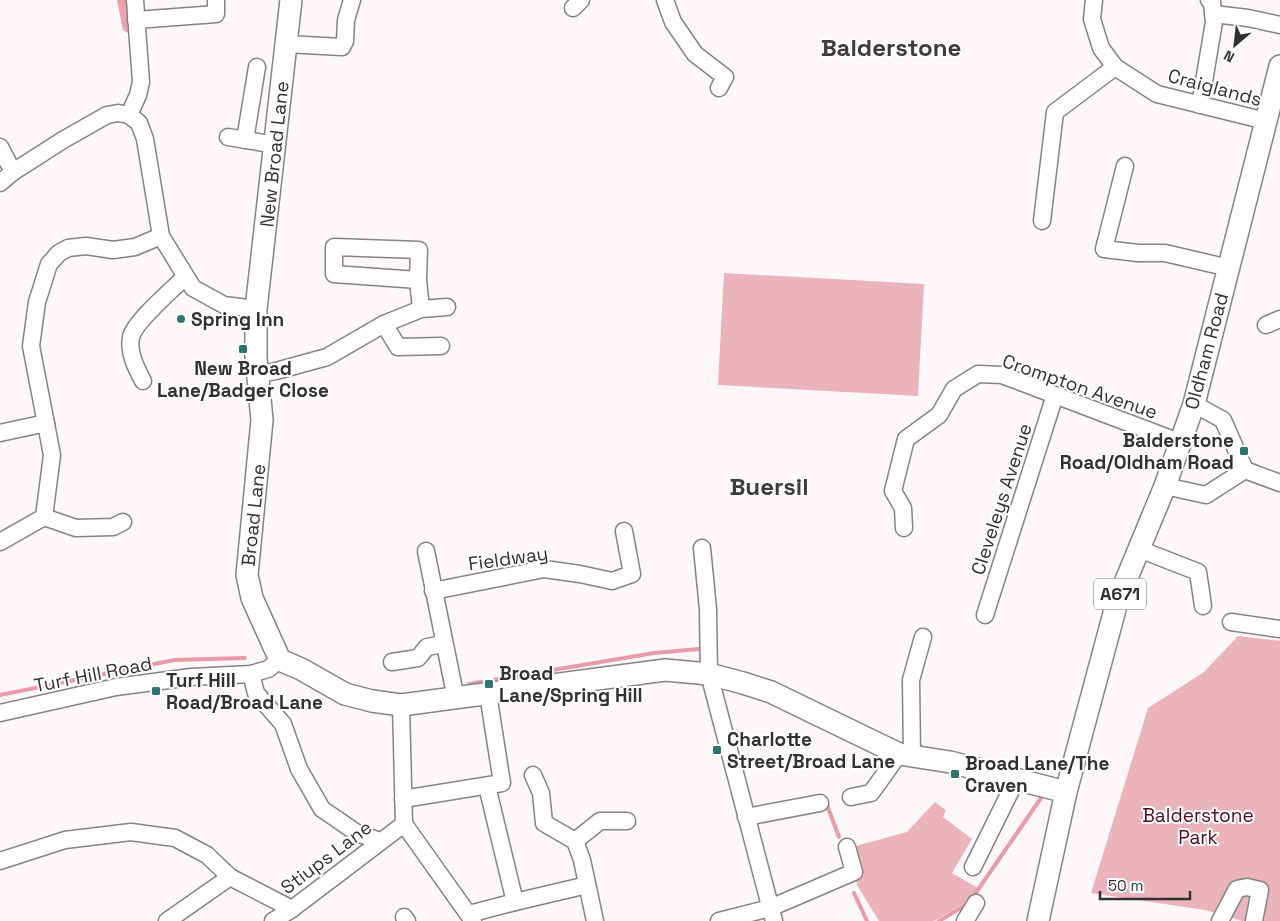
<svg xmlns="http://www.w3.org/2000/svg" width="1280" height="921" viewBox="0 0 1280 921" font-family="'Space Grotesk',sans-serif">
  <rect width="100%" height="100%" fill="#fdf8f8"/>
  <!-- green -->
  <g fill="#ebb4bc">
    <polygon points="724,273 924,284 918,396 718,385"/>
    <polygon points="1238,636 1280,641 1280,921 1242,921 1205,910 1091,893 1148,708 1204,672"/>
    <polygon points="935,802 946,810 943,817 972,839 952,873 978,888 970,900 934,921 879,921 857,885 852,847 907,832"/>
  </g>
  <!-- forest -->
  <polygon fill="#efa0ac" points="117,0 127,0 130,34 123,30"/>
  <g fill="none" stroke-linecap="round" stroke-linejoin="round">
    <!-- stream -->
    <g stroke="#e99ba7" stroke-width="4">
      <polyline points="469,684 654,653 699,649"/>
      <polyline points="0,695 174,660 245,658"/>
      <polyline points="827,805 839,837"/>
      <polyline points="854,893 867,921"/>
      <polyline points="973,897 1041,798"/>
      <polyline points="939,921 969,903"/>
    </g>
    <!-- minor casing -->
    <g stroke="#878283" stroke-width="19">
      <g id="minor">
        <polyline points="135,0 141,82 138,95 129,115 139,123 145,139 161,236 193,288 224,305 256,309"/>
        <polyline points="665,0 673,22 695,54 725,77 719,88"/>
        <polyline points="1094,0 1092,19 1101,48 1115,67 1157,94 1266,121"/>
        <polyline points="573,8 581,0"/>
        <polyline points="1213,14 1248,18 1280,25"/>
        <polyline points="136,20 216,14 216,0"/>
        <polyline points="286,44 342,47 345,41 346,20 352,0"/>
        <polyline points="1200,105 1214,22 1212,2 1209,0"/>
        <polyline points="228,137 276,145"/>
        <polyline points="245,140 257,67"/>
        <polyline points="0,147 13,172"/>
        <polyline points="1125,166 1104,249 1138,253 1165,253 1229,268"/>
        <polyline points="0,183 13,172 63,140 107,115 118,113 129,115"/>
        <polyline points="1042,221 1055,112 1115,67"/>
        <polyline points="418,280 419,250 334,247 334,274 418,280 421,309"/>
        <polyline points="384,324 398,347 441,346"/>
        <polyline points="1266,325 1280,319"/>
        <polyline points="258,374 276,371 327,357 384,324 421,309 447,307"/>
        <path d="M143,381C136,368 128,352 131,337C135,321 173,289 185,277"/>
        <polyline points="1194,404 1223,420 1245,470"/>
        <polyline points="0,433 46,423"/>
        <polyline points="1245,470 1280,483"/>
        <polyline points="1165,486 1206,495 1245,470"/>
        <polyline points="44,517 76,528 113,527 123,522"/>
        <polyline points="904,528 903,508 893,491 906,439 939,415 954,389 978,374 1002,375 1179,442"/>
        <polyline points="0,542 44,517 52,455 31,346 37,302 49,264 59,253 68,248 86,246 113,250 135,247 161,236"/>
        <polyline points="702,548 708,609 709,674 774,921"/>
        <polyline points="1139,549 1198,572 1203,606"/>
        <polyline points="426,551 456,699"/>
        <polyline points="433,591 544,569 580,574 612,581 632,574 624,531"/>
        <polyline points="985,615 1055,395"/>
        <polyline points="1231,622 1280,629"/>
        <polyline points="392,662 418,658 427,647 444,644"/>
        <polyline points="251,674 256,693 283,724 299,769 322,809 357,833 380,841"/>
        <polyline points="401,705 404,824 473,921"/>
        <polyline points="0,713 116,687 191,677 251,674 268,669 280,660"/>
        <polyline points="912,756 911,680 923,637"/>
        <polyline points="533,775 541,793 544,823 575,841 582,860 595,921"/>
        <polyline points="851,797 871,793 899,754"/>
        <polyline points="403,799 502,783 488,694"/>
        <polyline points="746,817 820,803"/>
        <polyline points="575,841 600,821 627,821"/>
        <polyline points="0,861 65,840 131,832 175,838 207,855 230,877 292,909"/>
        <polyline points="973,867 1017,778"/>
        <polyline points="515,902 587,885"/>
        <polyline points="469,914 515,902 487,786"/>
        <polyline points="404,917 407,921"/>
        <polyline points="167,921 230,877"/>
        <polyline points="273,921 292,909 404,824"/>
        <polyline points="719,921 770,908 854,872 847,847"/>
        <polyline points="965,921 976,903"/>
        <polyline points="1220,921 1237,889 1247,887 1260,890 1254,921"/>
      </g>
    </g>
    <!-- major casing -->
    <g stroke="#878283" stroke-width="24">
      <g id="major">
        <polyline points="291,0 256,309 256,358 262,420 247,575 252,598 280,660 301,669 345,694 372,701 401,705 665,670 709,674 743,683 771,692 899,754 950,762 1066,792"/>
        <polyline points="1038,921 1066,792 1117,602 1165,486 1194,404 1280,66"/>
      </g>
    </g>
    <!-- minor -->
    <use href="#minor" stroke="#fff" stroke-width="16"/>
    <!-- major -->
    <use href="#major" stroke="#fff" stroke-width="21"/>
  </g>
  <!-- markers -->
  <g fill="#2c7571" stroke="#fff" stroke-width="2">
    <circle cx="181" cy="319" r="5"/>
    <rect x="238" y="344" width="10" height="10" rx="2.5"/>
    <rect x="1239" y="446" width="10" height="10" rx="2.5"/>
    <rect x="484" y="679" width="10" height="10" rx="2.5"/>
    <rect x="151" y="686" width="10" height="10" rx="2.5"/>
    <rect x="712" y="745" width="10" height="10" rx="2.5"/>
    <rect x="950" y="769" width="10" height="10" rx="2.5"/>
  </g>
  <g text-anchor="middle" stroke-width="4" stroke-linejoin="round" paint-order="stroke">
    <!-- shield labels -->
    <rect fill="#fff" stroke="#706e6e" stroke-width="1" x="1094" y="578.5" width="52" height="31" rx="4"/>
    <g font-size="18" font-weight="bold" fill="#323030">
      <text x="1120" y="600">A671</text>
    </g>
    <!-- street labels -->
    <g font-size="19" fill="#323030" stroke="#fff">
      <text transform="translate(1215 87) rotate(15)" y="7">Craiglands</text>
      <text transform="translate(274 154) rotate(-84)" y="7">New Broad Lane</text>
      <text transform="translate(1206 351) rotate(-75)" y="7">Oldham Road</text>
      <text transform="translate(1080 386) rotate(19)" y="7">Crompton Avenue</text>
      <text transform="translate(1001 499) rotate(-72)" y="7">Cleveleys Avenue</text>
      <text transform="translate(253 515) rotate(-84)" y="7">Broad Lane</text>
      <text transform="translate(508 558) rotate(-8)" y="7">Fieldway</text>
      <text transform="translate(93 674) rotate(-11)" y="7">Turf Hill Road</text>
      <text transform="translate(326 857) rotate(-37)" y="7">Stiups Lane</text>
    </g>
    <!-- poi labels -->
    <g font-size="19" font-weight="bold" fill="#323030" stroke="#fff" text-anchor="start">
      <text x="191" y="326">Spring Inn</text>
      <text x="243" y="375" text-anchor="middle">New Broad<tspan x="243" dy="22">Lane/Badger Close</tspan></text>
      <text x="1234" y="447" text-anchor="end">Balderstone<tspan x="1234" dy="22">Road/Oldham Road</tspan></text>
      <text x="499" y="680">Broad<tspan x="499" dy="22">Lane/Spring Hill</tspan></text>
      <text x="166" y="687">Turf Hill<tspan x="166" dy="22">Road/Broad Lane</tspan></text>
      <text x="727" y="746">Charlotte<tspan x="727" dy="22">Street/Broad Lane</tspan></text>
      <text x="965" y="770">Broad Lane/The<tspan x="965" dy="22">Craven</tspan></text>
    </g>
    <!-- park labels -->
    <g font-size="19" fill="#4e091e" stroke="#fff">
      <text x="1198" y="822">Balderstone<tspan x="1198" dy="22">Park</tspan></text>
    </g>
    <!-- district labels -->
    <g font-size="24" font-weight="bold" fill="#3f3b3c" stroke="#fff">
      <text x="891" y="56">Balderstone</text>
      <text x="769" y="495">Buersil</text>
    </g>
  </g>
  <!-- north arrow -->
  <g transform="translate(1235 45) rotate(208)" stroke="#ffffff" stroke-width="4" paint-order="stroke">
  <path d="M0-4L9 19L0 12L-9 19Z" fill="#323030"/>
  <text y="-8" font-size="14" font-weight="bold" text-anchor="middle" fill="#323030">N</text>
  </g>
  <!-- scale -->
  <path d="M1100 891v8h90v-8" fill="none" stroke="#323030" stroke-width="2.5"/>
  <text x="1108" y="891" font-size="15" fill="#323030" stroke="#ffffff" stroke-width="4" paint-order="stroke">50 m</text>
</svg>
